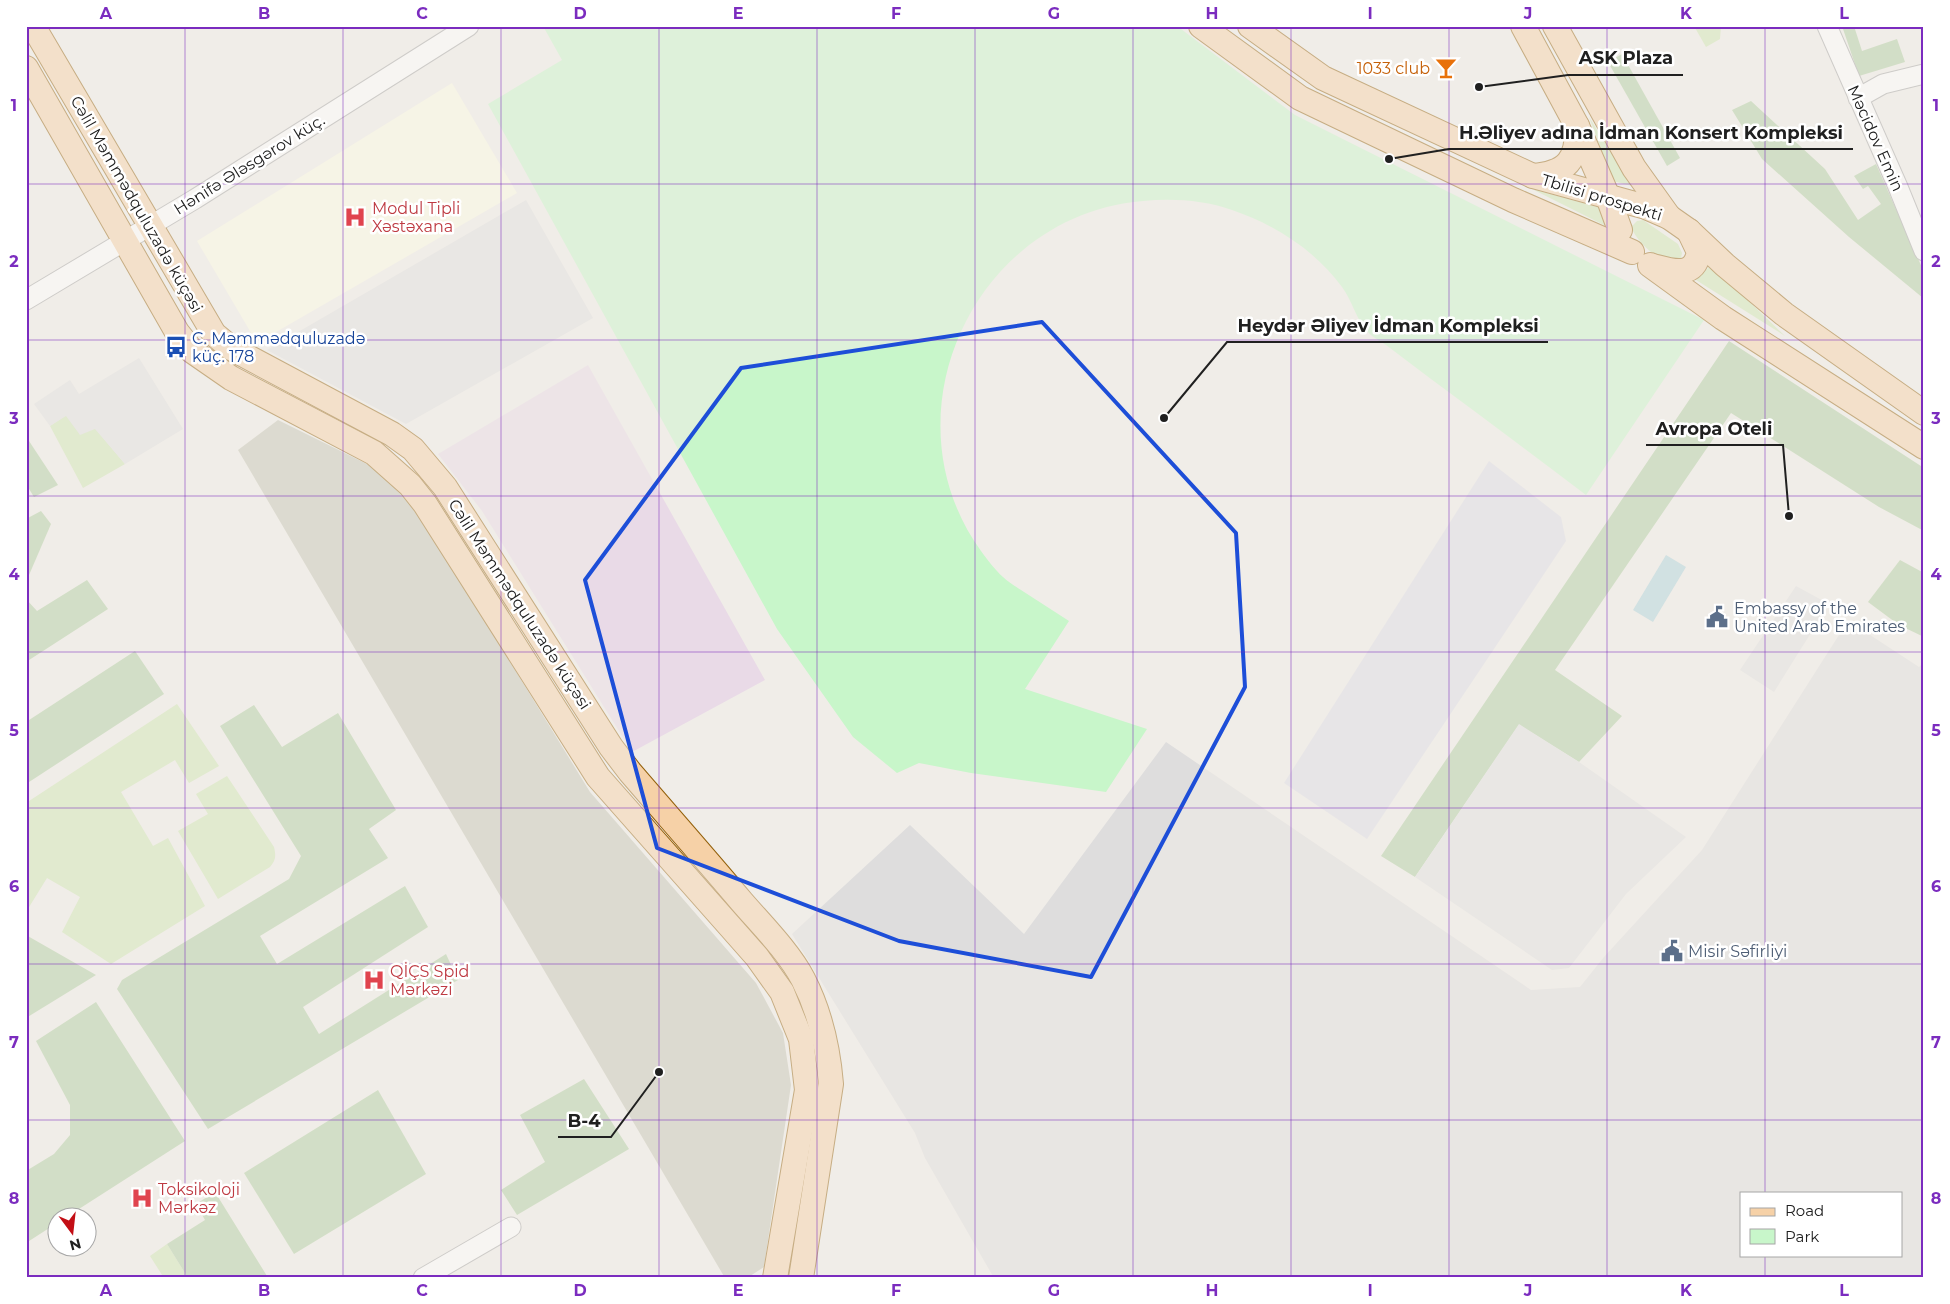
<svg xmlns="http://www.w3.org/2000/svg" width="1950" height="1304" viewBox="0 0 1950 1304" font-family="Montserrat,sans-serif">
  <rect width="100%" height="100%" fill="#f0ede8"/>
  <!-- residential -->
  <path fill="#dedddd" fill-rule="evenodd" d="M1867,633L1919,667L1924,662V1278H994L925,1158L915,1133L792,934L910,825L1024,934L1166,742L1531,990L1580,987L1604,957L1702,850L1839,635ZM1741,1193H1901V1255H1741Z"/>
  <!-- industrial -->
  <polygon fill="#e9dae7" points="588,365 765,680 632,752 482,511 438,454"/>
  <!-- education -->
  <polygon fill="#fdfce4" points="452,83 517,193 257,343 197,241"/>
  <!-- construction -->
  <polygon fill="#c4c4b3" points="278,420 377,469 420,515 590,792 756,983 783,1033 791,1085 764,1267 747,1278 725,1278 238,450"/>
  <!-- grass -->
  <g fill="#cee6b1">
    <polygon points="1694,26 1721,26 1720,39 1706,47"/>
    <polygon points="1589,117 1632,186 1613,181"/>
    <polygon points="1532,189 1601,208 1606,226"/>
    <path d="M1643,220L1678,244L1682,253L1681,258L1677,261C1671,260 1665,260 1660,258C1649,252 1636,239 1631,227L1637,221Z"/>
    <polygon points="1711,265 1785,336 1696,280"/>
    <polygon points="66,415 95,428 125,464 83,488 50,426"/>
    <polygon points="177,704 219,766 189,783 175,760 121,792 153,846 168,838 205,906 111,964 62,932 80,897 47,878 26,912 26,803"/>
    <path d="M227,776L274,847C276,856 276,860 270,867L218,899L178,831L208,814L196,794Z"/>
    <polygon points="167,1244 188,1278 164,1278 150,1256"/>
  </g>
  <!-- forest -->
  <g fill="#aecd9f">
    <polygon points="1842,26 1854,26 1862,51 1897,39 1905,62 1859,76"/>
    <polygon points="1622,54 1680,158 1667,166 1608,62"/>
    <polygon points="1751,101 1825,169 1858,220 1881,204 1868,186 1863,189 1854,176 1876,164 1924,272 1923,298 1849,237 1762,159 1732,110"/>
    <polygon points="1729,341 1924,468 1924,531 1879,507 1731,413 1555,670 1622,716 1579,762 1519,725 1415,877 1381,856"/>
    <polygon points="29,441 58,485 34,497 26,484 26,443"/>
    <polygon points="41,511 51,524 26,582 26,519"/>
    <polygon points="1900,560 1924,573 1924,637 1899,625 1868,602"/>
    <polygon points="87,580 108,609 26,662 26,599 37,611"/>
    <polygon points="135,651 164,694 26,784 26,722"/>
    <polygon points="254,705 282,747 338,713 396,810 369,829 388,858 260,936 277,964 405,886 428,927 303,1007 319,1034 446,954 458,980 208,1129 117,989 122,980 289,879 301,856 220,726"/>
    <polygon points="26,935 96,975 26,1018"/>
    <polygon points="96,1002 185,1141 68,1216 58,1216 57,1223 26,1243 26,1171 54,1154 70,1135 70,1105 36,1041"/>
    <polygon points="584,1079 629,1149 517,1215 501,1190 545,1162 520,1115"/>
    <polygon points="378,1090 426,1174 294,1254 244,1173"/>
    <polygon points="215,1192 267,1276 264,1278 188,1278 167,1244 205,1220 196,1204"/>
  </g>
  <!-- park -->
  <path fill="#c8f6ca" d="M543,26H1177L1295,115L1704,320L1586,495C1534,456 1483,417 1431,379C1416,368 1401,356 1386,345C1380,341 1372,337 1367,331C1356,319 1352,300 1342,287C1316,251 1274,224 1232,210C1204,200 1172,198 1143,201C975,215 882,414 981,551C987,559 995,570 1003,577C1008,582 1015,586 1021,590C1037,600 1053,611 1069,621L1025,689L1147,729L1106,792L971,773L919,763L897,773L853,737L777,629L488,104L562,60Z"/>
  <!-- parking -->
  <g fill="#e0e0e0">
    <polygon points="526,200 593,318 406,424 267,350"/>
    <polygon points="139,358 183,429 125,464 95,429 80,435 66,416 50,426 34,404 70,380 79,394"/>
    <polygon points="1796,586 1829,604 1774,692 1740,670"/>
    <polygon points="1519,724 1579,762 1686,837 1626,894 1569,968 1552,970 1415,877"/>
  </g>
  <!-- plaza -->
  <polygon fill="#dcdce6" points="1489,461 1561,517 1566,541 1367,839 1284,783"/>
  <!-- water -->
  <polygon fill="#abd2db" points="1666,555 1686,567 1653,622 1633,610"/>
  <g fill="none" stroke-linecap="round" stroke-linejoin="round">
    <!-- minor casing -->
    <g stroke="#a4a4a4" stroke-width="21">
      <g id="minor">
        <polyline points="1827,26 1898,187 1924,251"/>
        <polyline points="1858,98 1883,84 1924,74"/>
        <polyline points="26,300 195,199 469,26"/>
        <polyline points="423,1278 511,1227"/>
      </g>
    </g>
    <!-- major casing -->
    <g stroke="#93600a" stroke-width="26">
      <g id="major">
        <path d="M33,26L214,334L231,348L392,434L413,449L445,487L611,747L630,772C667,815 705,858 742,902C761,924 789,952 803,979C820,1012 828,1047 831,1084L801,1278"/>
        <polyline points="1201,26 1300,98 1513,200 1632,252"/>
        <polyline points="1250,26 1323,78 1533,176 1646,207 1669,217 1689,231 1725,265 1784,314 1924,413"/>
        <polyline points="1523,26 1577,126 1608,197 1620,230"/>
        <polyline points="1555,26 1634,168 1669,217"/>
        <polyline points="26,68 177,332 192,351 231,378 374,453 410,485 425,504 598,777 757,957 782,992 801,1039 807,1090 775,1278"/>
        <path d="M1533,176C1567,173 1578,160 1577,126"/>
        <polyline points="1650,265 1723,318 1924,447"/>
        <path d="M1653,266C1672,271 1694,279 1699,252L1689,231"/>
      </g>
    </g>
    <!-- minor -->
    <use href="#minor" stroke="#fff" stroke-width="19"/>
    <!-- major -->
    <use href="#major" stroke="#f6d1a7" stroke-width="24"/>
  </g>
  <!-- marked area -->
  <path d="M0 0H1950V1304H0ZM1042,322L1236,533L1245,687L1091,977L899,941L657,848L585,580L741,368Z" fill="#f0ede8" fill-opacity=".55" fill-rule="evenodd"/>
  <path fill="none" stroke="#1d4ed8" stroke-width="4" stroke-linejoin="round" d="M1042,322L1236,533L1245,687L1091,977L899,941L657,848L585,580L741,368Z"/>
  <!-- grid -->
  <path fill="none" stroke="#7b2cbf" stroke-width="1" stroke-opacity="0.55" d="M185,26V1278M343,26V1278M501,26V1278M659,26V1278M817,26V1278M975,26V1278M1133,26V1278M1291,26V1278M1449,26V1278M1607,26V1278M1765,26V1193M26,184H1924M26,340H1924M26,496H1924M26,652H1924M26,808H1924M26,964H1924M26,1120H1924M1765,1255V1278"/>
  <!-- icons -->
  <defs>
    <g id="bar-bare" transform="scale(1.725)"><path d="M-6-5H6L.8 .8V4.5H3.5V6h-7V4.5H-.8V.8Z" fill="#e8710a" stroke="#fff" stroke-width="2.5" paint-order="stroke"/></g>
    <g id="hospital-bare" transform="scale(1.725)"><path d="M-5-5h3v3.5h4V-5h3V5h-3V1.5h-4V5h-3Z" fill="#e0444e" stroke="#fff" stroke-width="2.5" paint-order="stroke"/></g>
    <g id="bus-bare" transform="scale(1.725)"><path d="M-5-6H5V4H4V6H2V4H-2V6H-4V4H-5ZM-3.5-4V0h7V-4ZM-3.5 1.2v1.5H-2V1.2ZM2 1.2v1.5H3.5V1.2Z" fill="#1a4fb4" stroke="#fff" stroke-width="2.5" paint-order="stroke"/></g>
    <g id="civic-bare" transform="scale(1.725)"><path d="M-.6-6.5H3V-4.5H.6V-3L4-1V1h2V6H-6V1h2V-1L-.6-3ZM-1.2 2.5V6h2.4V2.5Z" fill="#5c6f8a" stroke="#fff" stroke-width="2.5" paint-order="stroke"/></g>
  </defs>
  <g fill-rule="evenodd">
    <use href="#bar-bare" x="1446" y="68"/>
    <use href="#hospital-bare" x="355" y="217"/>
    <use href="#bus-bare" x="176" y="347"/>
    <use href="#civic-bare" x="1717" y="617"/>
    <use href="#civic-bare" x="1672" y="951"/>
    <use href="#hospital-bare" x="374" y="980"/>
    <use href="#hospital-bare" x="142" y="1198"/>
  </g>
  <g text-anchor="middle" stroke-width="5" stroke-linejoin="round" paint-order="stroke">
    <!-- food labels -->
    <g font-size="16" fill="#c56008" stroke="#fff" text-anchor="end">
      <text x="1430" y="74">1033 club</text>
    </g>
    <!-- street labels -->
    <g font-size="16" fill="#202020" stroke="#fff">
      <text transform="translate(1876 138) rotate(66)" y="6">Məcidov Emin</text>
      <text transform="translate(249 164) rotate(-32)" y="6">Hənifə Ələsgərov küç.</text>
      <text transform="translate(1602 197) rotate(17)" y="6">Tbilisi prospekti</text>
      <text transform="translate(137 204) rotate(60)" y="6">Cəlil Məmmədquluzadə küçəsi</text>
      <text transform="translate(520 604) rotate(57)" y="6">Cəlil Məmmədquluzadə küçəsi</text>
    </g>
    <!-- health labels -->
    <g font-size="16" fill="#be3a42" stroke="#fff" text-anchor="start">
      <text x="372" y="214">Modul Tipli<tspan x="372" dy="18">Xəstəxana</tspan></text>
      <text x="390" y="977">QİÇS Spid<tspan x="390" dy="18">Mərkəzi</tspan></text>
      <text x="158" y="1195">Toksikoloji<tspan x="158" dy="18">Mərkəz</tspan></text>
    </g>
    <!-- transit labels -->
    <g font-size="16" fill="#164399" stroke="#fff" text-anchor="start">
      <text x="192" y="344">C. Məmmədquluzadə<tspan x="192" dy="18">küç. 178</tspan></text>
    </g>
    <!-- service labels -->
    <g font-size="16" fill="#4e5e75" stroke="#fff" text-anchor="start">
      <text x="1734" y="614">Embassy of the<tspan x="1734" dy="18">United Arab Emirates</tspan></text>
      <text x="1688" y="957">Misir Səfirliyi</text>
    </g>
  </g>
  <!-- callouts -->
  <path fill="none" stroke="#202020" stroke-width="2" d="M1479 87L1568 75H1683M1389 159L1449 149H1853M1164 418L1227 342H1548M1789 516L1783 445H1646M659 1072L611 1137H558"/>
  <g fill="#202020" stroke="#fff" stroke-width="2">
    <circle cx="1479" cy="87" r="5"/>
    <circle cx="1389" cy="159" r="5"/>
    <circle cx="1164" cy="418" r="5"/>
    <circle cx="1789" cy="516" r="5"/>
    <circle cx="659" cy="1072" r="5"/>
  </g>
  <g font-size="18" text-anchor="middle" font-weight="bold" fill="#202020" stroke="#fff" stroke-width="5" stroke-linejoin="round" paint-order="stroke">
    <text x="1626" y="64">ASK Plaza</text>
    <text x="1651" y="139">H.Əliyev adına İdman Konsert Kompleksi</text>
    <text x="1388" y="332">Heydər Əliyev İdman Kompleksi</text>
    <text x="1714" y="435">Avropa Oteli</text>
    <text x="584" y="1127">B-4</text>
  </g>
  <!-- border -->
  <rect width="1950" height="1304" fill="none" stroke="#ffffff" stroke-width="55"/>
  <!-- legend -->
  <rect x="1740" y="1192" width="162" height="65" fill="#ffffff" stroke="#a6a6a6"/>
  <rect x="1750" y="1208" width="25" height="8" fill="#f6d1a7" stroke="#a6a6a6"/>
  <text x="1785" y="1216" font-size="15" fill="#202020">Road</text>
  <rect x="1750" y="1229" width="25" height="15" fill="#c8f6ca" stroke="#a6a6a6"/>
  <text x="1785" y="1242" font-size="15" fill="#202020">Park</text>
  <!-- north arrow -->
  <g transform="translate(72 1232) rotate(165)"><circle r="24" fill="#ffffff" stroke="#a6a6a6"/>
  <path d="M0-4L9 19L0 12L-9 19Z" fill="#c30e15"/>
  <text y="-8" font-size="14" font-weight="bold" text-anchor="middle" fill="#202020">N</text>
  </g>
  <rect x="28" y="28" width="1894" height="1248" fill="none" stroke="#7b2cbf" stroke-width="2"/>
  <g font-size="16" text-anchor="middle" font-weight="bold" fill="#7b2cbf">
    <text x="106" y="19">A</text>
    <text x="264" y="19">B</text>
    <text x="422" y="19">C</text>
    <text x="580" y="19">D</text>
    <text x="738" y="19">E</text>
    <text x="896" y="19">F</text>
    <text x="1054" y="19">G</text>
    <text x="1212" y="19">H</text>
    <text x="1370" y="19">I</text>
    <text x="1528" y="19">J</text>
    <text x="1686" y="19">K</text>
    <text x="1844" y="19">L</text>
    <text x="14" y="111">1</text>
    <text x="1936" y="111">1</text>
    <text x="14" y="267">2</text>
    <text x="1936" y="267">2</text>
    <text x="14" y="424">3</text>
    <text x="1936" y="424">3</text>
    <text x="14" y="580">4</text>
    <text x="1936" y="580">4</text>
    <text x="14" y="736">5</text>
    <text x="1936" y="736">5</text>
    <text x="14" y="892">6</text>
    <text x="1936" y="892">6</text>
    <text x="14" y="1048">7</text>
    <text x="1936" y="1048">7</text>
    <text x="14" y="1204">8</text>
    <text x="1936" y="1204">8</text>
    <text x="106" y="1296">A</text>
    <text x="264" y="1296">B</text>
    <text x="422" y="1296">C</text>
    <text x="580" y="1296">D</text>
    <text x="738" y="1296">E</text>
    <text x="896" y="1296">F</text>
    <text x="1054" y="1296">G</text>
    <text x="1212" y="1296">H</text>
    <text x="1370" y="1296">I</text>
    <text x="1528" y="1296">J</text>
    <text x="1686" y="1296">K</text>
    <text x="1844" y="1296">L</text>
  </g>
</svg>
